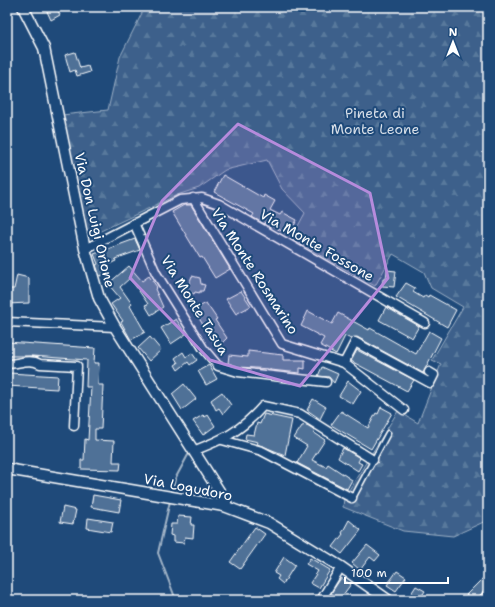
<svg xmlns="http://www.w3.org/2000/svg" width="495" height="607" viewBox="0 0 495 607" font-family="'Shantell Sans',sans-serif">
  <defs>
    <pattern id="forest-firs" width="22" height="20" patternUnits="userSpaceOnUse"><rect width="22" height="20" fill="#3c618b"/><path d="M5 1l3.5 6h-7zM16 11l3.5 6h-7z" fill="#59799c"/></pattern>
  </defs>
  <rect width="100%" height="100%" fill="#1f4a7a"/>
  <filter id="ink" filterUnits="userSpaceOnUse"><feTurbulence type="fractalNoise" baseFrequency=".025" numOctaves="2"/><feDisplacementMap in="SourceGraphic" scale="8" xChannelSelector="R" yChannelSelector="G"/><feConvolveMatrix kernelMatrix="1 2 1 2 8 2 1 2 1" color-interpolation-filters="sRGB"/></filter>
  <g filter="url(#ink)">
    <!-- forest -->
    <polygon fill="url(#forest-firs)" stroke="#9eb0c5" points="145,7 488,7 488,520 453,536 403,531 343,507 344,498 398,411 418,423 441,364 432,360 463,307 431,288 424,272 393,254 375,286 291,239 305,213 282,189 267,160 225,170 199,188 177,195 88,237 62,115 108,110 120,57"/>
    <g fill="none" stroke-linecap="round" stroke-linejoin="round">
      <!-- stream -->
      <g stroke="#a3b5c8" stroke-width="2">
        <polyline points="172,495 175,479 188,455"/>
        <polyline points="170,501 158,553 176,600"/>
      </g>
    </g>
    <!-- building -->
    <g fill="#507197" stroke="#fff">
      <polygon points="45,7 56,7 60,15 51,20"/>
      <polygon points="75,52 80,68 88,66 90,72 77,76 75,70 70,72 65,55"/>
      <polygon points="223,175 263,198 264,195 275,201 270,210 280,215 282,212 297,220 289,235 265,222 264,224 252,217 254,214 214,192"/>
      <polygon points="184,205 191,205 230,269 215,278 202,257 200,258 172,212"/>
      <polygon points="135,239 140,250 115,259 116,261 107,265 110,272 100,276 96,265 98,264 94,254"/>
      <polygon points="129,266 142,281 149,276 157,287 155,289 163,307 151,315 145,305 148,304 130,278 120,287 132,304 130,306 145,332 131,340 121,322 123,321 111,304 120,298 108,284"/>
      <polygon points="387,270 396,271 394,287 382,286 383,279 386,279"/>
      <polygon points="17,275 29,278 29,303 7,304 7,292 9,292 9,289 14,289"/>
      <polygon points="192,276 200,278 201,284 205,285 203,291 200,291 200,293 195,292 194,294 186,291"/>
      <polygon points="406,283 415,288 413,292 423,298 425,295 428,297 429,295 456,310 447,327 396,297"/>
      <polygon points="241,291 251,306 236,314 226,299"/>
      <polygon points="206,303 217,319 215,320 227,338 217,348 194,310"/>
      <polygon points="386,307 419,326 412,338 379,320"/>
      <polygon points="308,311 332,324 338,313 369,330 370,328 416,354 429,331 441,338 423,373 357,337 351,339 345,336 336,354 320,345 324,338 301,326"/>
      <polygon points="176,319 186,334 171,344 161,328"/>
      <polygon points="150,337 161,350 149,361 138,348"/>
      <polygon points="7,342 95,348 94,363 99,363 98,385 103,385 101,429 95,429 95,440 114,441 113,462 121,462 120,470 81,469 81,460 84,460 85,439 88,440 91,387 86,387 87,360 32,356 7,356"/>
      <polygon points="357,350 414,380 407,391 351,361"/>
      <polygon points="248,351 283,355 283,360 305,360 305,369 300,368 300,373 270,370 270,369 239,367 228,363 229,355 248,357"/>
      <polygon points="183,352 186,357 192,353 197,360 190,365 188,362 178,370 175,365 178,363 175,358"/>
      <polygon points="209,365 217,379 206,385 198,371"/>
      <polygon points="322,367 338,374 334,383 329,377 318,376"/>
      <polygon points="9,373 58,376 57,389 7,386"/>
      <polygon points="348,381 361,391 353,404 339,396"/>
      <polygon points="184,384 196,399 182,410 172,394"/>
      <polygon points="222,392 231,405 223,414 219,408 216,410 211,400"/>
      <polygon points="313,399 326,407 320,419 307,410"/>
      <polygon points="381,407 392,413 371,449 331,425 341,411 368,428 376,413 378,414"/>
      <polygon points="264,414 292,420 285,455 257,444 258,442 245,439 246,434 254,435 257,423 260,424"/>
      <polygon points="203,415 205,417 208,415 215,426 203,435 193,421"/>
      <polygon points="307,425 315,430 313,432 325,440 312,460 326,467 328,464 352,480 347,489 297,463 307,446 294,438 302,426"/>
      <polygon points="343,448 360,458 358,462 362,464 358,471 338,458"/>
      <polygon points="93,495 121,500 119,512 91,507"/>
      <polygon points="63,507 76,510 73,524 60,522"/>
      <polygon points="178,516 192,517 191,525 194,525 193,538 185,537 184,543 173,542 173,536 170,535 171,524 177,524"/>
      <polygon points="88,518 113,522 111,532 87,528"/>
      <polygon points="349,520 361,530 342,554 333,547 343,534 342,533"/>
      <polygon points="255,527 265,534 240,569 230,562"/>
      <polygon points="367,545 380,555 375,561 370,557 360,570 352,563"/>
      <polygon points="284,557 295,565 283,584 277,579 279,576 274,573"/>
      <polygon points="310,558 330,570 319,588 310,583 318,571 306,564"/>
      <polygon points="397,571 406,577 396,591 387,585"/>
      <polygon points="488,573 488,589 484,590 477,600 471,600 466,595"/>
      <polygon points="341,578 351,584 340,599 331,593"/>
      <polygon points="416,586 425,591 419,600 407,600"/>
    </g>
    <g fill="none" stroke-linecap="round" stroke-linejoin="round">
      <!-- service casing -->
      <g stroke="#fff" stroke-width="7">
        <polyline id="service" points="353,498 388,433"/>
      </g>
      <!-- minor casing -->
      <g stroke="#fff" stroke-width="11">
        <g id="minor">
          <polyline points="193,198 282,344 344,363 404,410"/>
          <polyline points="134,223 156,273 203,348 218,366 238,372 326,382"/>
          <polyline points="85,249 180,200 202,198 219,204 425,323"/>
          <polyline points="7,322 115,327"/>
          <polyline points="344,363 355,342 430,383 434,375 429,372"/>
          <path d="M7,364C19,364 29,358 40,364L77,366L74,426"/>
          <polyline points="222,440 262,451 352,498"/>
          <path d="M193,451C224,439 240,432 263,406L300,414L373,460"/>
          <polyline points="321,600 341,567"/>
          <polyline points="483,600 488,594"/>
        </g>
      </g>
      <!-- tertiary casing -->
      <g stroke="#fff" stroke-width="13">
        <g id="tertiary">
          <polyline points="23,7 44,48 85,249 99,298 115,327 226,502 224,506"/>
          <polyline points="7,469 224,506 269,523 341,567 388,600"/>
        </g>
      </g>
      <!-- service -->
      <use href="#service" stroke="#1f4a7a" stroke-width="4"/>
      <!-- minor -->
      <use href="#minor" stroke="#1f4a7a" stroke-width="8"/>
      <!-- tertiary -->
      <use href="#tertiary" stroke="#1f4a7a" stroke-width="10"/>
    </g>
  </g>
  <!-- marked area -->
  <path fill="#b68bdc" fill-opacity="0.2" stroke="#b68bdc" stroke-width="3" stroke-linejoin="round" d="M238,124L370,193L388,278L300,386L210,360L130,278L162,201Z"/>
  <g text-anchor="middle" stroke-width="4" stroke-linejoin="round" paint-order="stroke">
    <!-- park labels -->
    <g font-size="14" fill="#d8dfe8" stroke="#1f4a7a">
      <text x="375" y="118">Pineta di<tspan x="375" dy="16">Monte Leone</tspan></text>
    </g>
    <!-- street labels -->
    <g font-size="14" fill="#fff" stroke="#1f4a7a">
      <text transform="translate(95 220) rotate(77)" y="5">Via Don Luigi Orione</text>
      <text transform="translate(317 245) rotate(30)" y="5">Via Monte Fossone</text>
      <text transform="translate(255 271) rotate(57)" y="5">Via Monte Rosmarino</text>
      <text transform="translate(195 305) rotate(58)" y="5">Via Monte Tasua</text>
      <text transform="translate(188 487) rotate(11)" y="5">Via Logudoro</text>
    </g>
  </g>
  <!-- margin -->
  <rect width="495" height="607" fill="none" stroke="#1f4a7a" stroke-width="24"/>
  <rect x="12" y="12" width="471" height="583" fill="none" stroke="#fff" stroke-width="1.5" filter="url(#ink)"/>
  <!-- north arrow -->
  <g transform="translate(453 42)" stroke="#1f4a7a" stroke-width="3" paint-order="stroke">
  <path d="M0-3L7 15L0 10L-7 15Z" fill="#ffffff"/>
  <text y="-6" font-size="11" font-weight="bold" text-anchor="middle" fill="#ffffff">N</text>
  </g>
  <!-- scale -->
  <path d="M345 577v6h103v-6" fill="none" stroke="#ffffff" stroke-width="2"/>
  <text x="351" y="577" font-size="12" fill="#ffffff" stroke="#1f4a7a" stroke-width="3" paint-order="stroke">100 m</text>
</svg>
